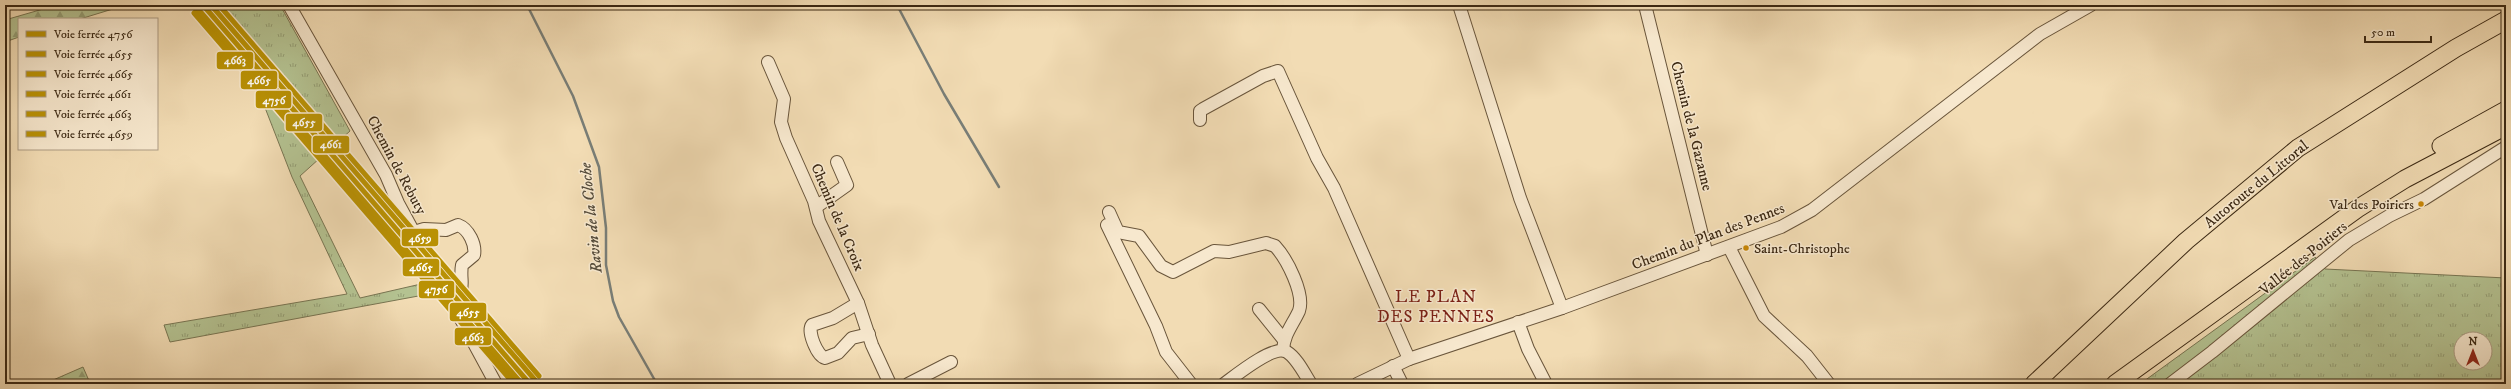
<svg xmlns="http://www.w3.org/2000/svg" width="2511" height="389" viewBox="0 0 2511 389" font-family="'IM FELL DW Pica',serif">
  <defs>
    <pattern id="grass-tufts" width="24" height="20" patternUnits="userSpaceOnUse"><rect width="24" height="20" fill="#b4c291"/><path d="M3 7l-1-3M5 7V3M7 7l1-3M15 17l-1-3M17 17v-4M19 17l1-3" fill="none" stroke="#949e75"/></pattern>
    <pattern id="forest-firs" width="22" height="20" patternUnits="userSpaceOnUse"><rect width="22" height="20" fill="#b4c291"/><path d="M5 1l3.5 6h-7zM16 11l3.5 6h-7z" fill="#949e75"/></pattern>
  </defs>
  <rect width="100%" height="100%" fill="#f2dcb4"/>
  <filter id="stains"><feTurbulence type="fractalNoise" baseFrequency=".005" numOctaves="4"/><feColorMatrix values="0 0 0 0 .2 0 0 0 0 .09 0 0 0 0 .02 0 0 0 .5 -.17"/></filter>
  <radialGradient id="worn" r=".72"><stop offset=".6" stop-color="#630" stop-opacity="0"/><stop offset="1" stop-color="#630" stop-opacity=".3"/></radialGradient>
  <!-- grass -->
  <g fill="url(#grass-tufts)" stroke="#787552" fill-rule="evenodd">
    <polygon points="225,5 280,5 350,131 300,176 360,298 434,281 440,292 170,342 164,325 347,294 292,177"/>
    <path d="M2315,257L2325,269L2506,278V384H2140ZM2461,339H2485V363H2461Z"/>
  </g>
  <!-- forest -->
  <g fill="url(#forest-firs)" stroke="#787552">
    <polygon points="57,5 126,5 80,19 19,19 19,37 5,42 5,20"/>
    <polygon points="83,367 90,383 87,384 44,384"/>
  </g>
  <g fill="none" stroke-linecap="round" stroke-linejoin="round">
    <!-- stream -->
    <g stroke="#797e77" stroke-width="2.5">
      <polyline points="527,5 573,96 599,167 606,228 606,265 613,301 619,317 657,384"/>
      <polyline points="897,5 944,94 999,187"/>
    </g>
    <!-- minor casing -->
    <g stroke="#69553b" stroke-width="14">
      <g id="minor">
        <polyline points="289,5 386,175 398,203 496,384"/>
        <polyline points="1459,5 1520,198 1562,308"/>
        <polyline points="1645,5 1707,255"/>
        <polyline points="768,62 784,99 781,122 786,138 814,201 819,221 858,303 872,345 890,384"/>
        <polyline points="1200,120 1200,111 1203,109 1263,76 1278,71 1317,158 1334,188 1409,359"/>
        <polyline points="816,207 847,185 837,162"/>
        <path d="M1109,212L1118,232L1139,236L1161,266L1173,272L1214,251L1229,252L1266,243L1275,246C1287,259 1305,294 1299,311C1292,326 1284,334 1283,350"/>
        <polyline points="1107,225 1156,326 1166,352 1191,384"/>
        <path d="M414,232L424,229L446,230L458,225C469,229 476,245 474,255L462,265C459,281 468,291 451,301"/>
        <polyline points="1729,247 1764,316 1807,356 1829,384"/>
        <path d="M858,303L833,318L812,325C807,331 817,356 825,358L838,353L852,338L869,334"/>
        <polyline points="1259,309 1284,340"/>
        <polyline points="1518,322 1528,349 1546,384"/>
        <polyline points="1393,366 1402,384"/>
        <polyline points="908,384 951,362"/>
        <path d="M1224,384C1235,376 1274,344 1287,352C1297,358 1305,375 1311,384"/>
        <polyline points="1357,384 1409,359 1562,308 1781,227 1812,210 2040,34 2091,5"/>
        <polyline points="2170,384 2212,352 2349,240 2389,216 2424,199 2506,147"/>
      </g>
    </g>
    <!-- highway casing -->
    <g stroke="#3b2813" stroke-width="19">
      <g id="highway">
        <polyline points="2441,146 2506,110"/>
        <polyline points="2034,384 2186,241 2298,148 2456,48 2506,20"/>
        <polyline points="2115,384 2357,209 2405,179 2506,126"/>
      </g>
    </g>
    <!-- minor -->
    <use href="#minor" stroke="#f7e8ce" stroke-width="12"/>
    <!-- highway -->
    <use href="#highway" stroke="#f2dcb4" stroke-width="17"/>
    <!-- rail-1 casing -->
    <g stroke="#f7e8ce" stroke-width="8">
      <polyline id="rail-1" points="192,5 518,384"/>
    </g>
    <!-- rail-2 casing -->
    <g stroke="#f7e8ce" stroke-width="8">
      <polyline id="rail-2" points="203,5 530,384"/>
    </g>
    <!-- rail-3 casing -->
    <g stroke="#f7e8ce" stroke-width="8">
      <polyline id="rail-3" points="198,9 522,384"/>
    </g>
    <!-- rail-4 casing -->
    <g stroke="#f7e8ce" stroke-width="8">
      <polyline id="rail-4" points="211,5 535,380"/>
    </g>
    <!-- rail-5 casing -->
    <g stroke="#f7e8ce" stroke-width="8">
      <polyline id="rail-5" points="194,13 514,384"/>
    </g>
    <!-- rail-6 casing -->
    <g stroke="#f7e8ce" stroke-width="8">
      <polyline id="rail-6" points="219,5 539,376"/>
    </g>
    <!-- rail-1 -->
    <use href="#rail-1" stroke="#b99104" stroke-width="5"/>
    <!-- rail-2 -->
    <use href="#rail-2" stroke="#b99104" stroke-width="5"/>
    <!-- rail-3 -->
    <use href="#rail-3" stroke="#b99104" stroke-width="5"/>
    <!-- rail-4 -->
    <use href="#rail-4" stroke="#b99104" stroke-width="5"/>
    <!-- rail-5 -->
    <use href="#rail-5" stroke="#b99104" stroke-width="5"/>
    <!-- rail-6 -->
    <use href="#rail-6" stroke="#b99104" stroke-width="5"/>
  </g>
  <!-- markers -->
  <g fill="#c88605" stroke="#f7e8ce" stroke-width="1.5">
    <circle cx="2421" cy="204" r="3.5"/>
    <circle cx="1746" cy="248" r="3.5"/>
  </g>
  <g text-anchor="middle" stroke-width="3" stroke-linejoin="round" paint-order="stroke">
    <!-- bus labels -->
    <g font-size="14" fill="#3b2813" stroke="#f7e8ce" text-anchor="end">
      <text x="2414" y="209">Val des Poiriers</text>
      <text x="1754" y="253" text-anchor="start">Saint-Christophe</text>
    </g>
    <!-- street labels -->
    <g font-size="15" fill="#3b2813" stroke="#f7e8ce">
      <text transform="translate(1692 126) rotate(76)" y="5">Chemin de la Gazanne</text>
      <text transform="translate(397 165) rotate(62)" y="5">Chemin de Rebuty</text>
      <text transform="translate(2256 184) rotate(-39)" y="5">Autoroute du Littoral</text>
      <text transform="translate(838 217) rotate(67)" y="5">Chemin de la Croix</text>
      <text transform="translate(1708 236) rotate(-21)" y="5">Chemin du Plan des Pennes</text>
      <text transform="translate(2303 258) rotate(-39)" y="5">Vallée des Poiriers</text>
    </g>
    <!-- water labels -->
    <g font-size="16" font-style="italic" fill="#554c3c" stroke="#f7e8ce">
      <text transform="translate(590 218) rotate(-96)" y="6">Ravin de la Cloche</text>
    </g>
    <!-- quarter labels -->
    <g font-size="17" letter-spacing="1" fill="#7a1f14" stroke="#f7e8ce">
      <text x="1436" y="302">LE PLAN<tspan x="1436" dy="20">DES PENNES</tspan></text>
    </g>
  </g>
  <g stroke="#f7e8ce" stroke-width="1.5">
    <rect x="216" y="51" width="38" height="19" rx="4" fill="#b99104"/>
    <rect x="240" y="70" width="38" height="20" rx="4" fill="#b99104"/>
    <rect x="255" y="90" width="37" height="19" rx="4" fill="#b99104"/>
    <rect x="285" y="113" width="38" height="19" rx="4" fill="#b99104"/>
    <rect x="312" y="135" width="38" height="19" rx="4" fill="#b99104"/>
    <rect x="401" y="228" width="38" height="19" rx="4" fill="#b99104"/>
    <rect x="402" y="258" width="38" height="19" rx="4" fill="#b99104"/>
    <rect x="418" y="280" width="37" height="19" rx="4" fill="#b99104"/>
    <rect x="449" y="302" width="38" height="20" rx="4" fill="#b99104"/>
    <rect x="454" y="327" width="38" height="19" rx="4" fill="#b99104"/>
  </g>
  <g font-size="11" text-anchor="middle" font-weight="bold" fill="#fff">
    <text x="235" y="64">4663</text>
    <text x="259" y="84">4665</text>
    <text x="274" y="104">4756</text>
    <text x="304" y="126">4655</text>
    <text x="331" y="148">4661</text>
    <text x="420" y="242">4659</text>
    <text x="421" y="271">4665</text>
    <text x="436" y="293">4756</text>
    <text x="468" y="316">4655</text>
    <text x="473" y="341">4663</text>
  </g>
  <!-- margin -->
  <rect width="2511" height="389" fill="none" stroke="#f2dcb4" stroke-width="20"/>
  <rect x="6" y="6" width="2499" height="377" fill="none" stroke="#3b2813" stroke-width="2"/>
  <rect x="10" y="10" width="2491" height="369" fill="none" stroke="#3b2813"/>
  <!-- legend -->
  <rect x="18" y="18" width="140" height="132" fill="#f7e8ce" stroke="#ac9b83"/>
  <rect x="26" y="31" width="20" height="6" fill="#b99104" stroke="#ac9b83"/>
  <text x="54" y="38" font-size="12" fill="#3b2813">Voie ferrée 4756</text>
  <rect x="26" y="51" width="20" height="6" fill="#b99104" stroke="#ac9b83"/>
  <text x="54" y="58" font-size="12" fill="#3b2813">Voie ferrée 4655</text>
  <rect x="26" y="71" width="20" height="6" fill="#b99104" stroke="#ac9b83"/>
  <text x="54" y="78" font-size="12" fill="#3b2813">Voie ferrée 4665</text>
  <rect x="26" y="91" width="20" height="6" fill="#b99104" stroke="#ac9b83"/>
  <text x="54" y="98" font-size="12" fill="#3b2813">Voie ferrée 4661</text>
  <rect x="26" y="111" width="20" height="6" fill="#b99104" stroke="#ac9b83"/>
  <text x="54" y="118" font-size="12" fill="#3b2813">Voie ferrée 4663</text>
  <rect x="26" y="131" width="20" height="6" fill="#b99104" stroke="#ac9b83"/>
  <text x="54" y="138" font-size="12" fill="#3b2813">Voie ferrée 4659</text>
  <!-- north arrow -->
  <g transform="translate(2473 351)"><circle r="19" fill="#f7e8ce" stroke="#ac9b83"/>
  <path d="M0-3L7 15L0 10L-7 15Z" fill="#8f2418"/>
  <text y="-6" font-size="11" font-weight="bold" text-anchor="middle" fill="#3b2813">N</text>
  </g>
  <!-- scale -->
  <path d="M2365 36v6h66v-6" fill="none" stroke="#3b2813" stroke-width="2"/>
  <text x="2371" y="36" font-size="12" fill="#3b2813" stroke="#f7e8ce" stroke-width="3" paint-order="stroke">50 m</text>
  <rect width="100%" height="100%" filter="url(#stains)"/>
  <rect width="100%" height="100%" fill="url(#worn)"/>
</svg>
